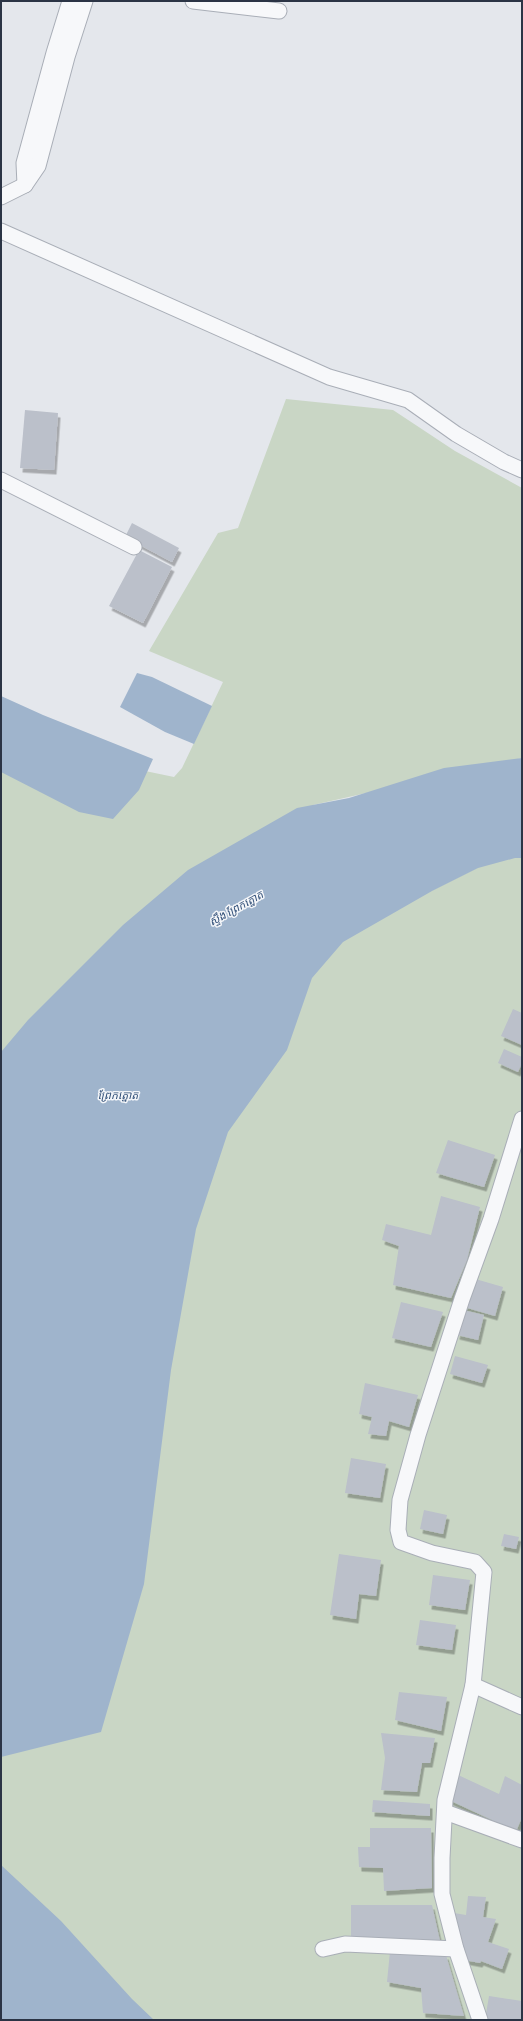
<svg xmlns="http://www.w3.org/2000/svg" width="523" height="2021" viewBox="0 0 523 2021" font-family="'Source Sans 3','Noto Sans Khmer',sans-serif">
  <defs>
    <filter id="shadow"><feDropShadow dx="2.5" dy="4.5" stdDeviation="0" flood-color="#0004"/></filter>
  </defs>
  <rect width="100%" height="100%" fill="#e4e7ec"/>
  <!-- green -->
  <polygon fill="#c9d6c5" points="286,399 393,410 455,451 522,488 522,758 313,805 522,849 522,2020 1,2020 1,741 174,777 182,768 223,682 149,651 218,533 238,528"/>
  <!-- water -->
  <g fill="#9fb4cc">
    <polygon points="137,673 152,677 212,706 194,744 165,732 120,707"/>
    <polygon points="1,696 43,715 153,759 139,790 113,819 79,812 1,772"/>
    <polygon points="522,758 522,858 515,858 478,868 432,891 343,942 312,978 287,1050 228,1132 196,1229 171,1370 144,1584 101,1732 1,1757 1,1052 28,1020 123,925 188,870 297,808 349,798 444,768"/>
    <polygon points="1,1865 61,1921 132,1999 154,2020 1,2020"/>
  </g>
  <!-- building -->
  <g fill="#bbc0ca" filter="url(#shadow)">
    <polygon points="25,410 58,413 54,470 20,468"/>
    <polygon points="132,523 179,548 172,562 125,537"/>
    <polygon points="139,550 172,567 143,623 109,606"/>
    <polygon points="513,1009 522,1013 522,1045 501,1036"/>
    <polygon points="504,1049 522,1057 522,1063 518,1072 498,1063"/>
    <polygon points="448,1140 495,1155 484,1187 436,1173"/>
    <polygon points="441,1196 480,1207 467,1260 451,1298 393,1285 399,1246 382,1240 386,1224 431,1235"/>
    <polygon points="472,1278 503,1287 495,1316 464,1307"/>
    <polygon points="401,1302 443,1312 431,1347 392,1338"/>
    <polygon points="463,1310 484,1315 478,1340 457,1335"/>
    <polygon points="455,1356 488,1365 482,1383 450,1374"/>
    <polygon points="365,1383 418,1395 409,1427 389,1421 386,1436 368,1434 372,1417 359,1414"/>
    <polygon points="351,1458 386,1464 380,1498 345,1493"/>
    <polygon points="424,1510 447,1515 443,1534 420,1529"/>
    <polygon points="504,1534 519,1537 516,1549 501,1546"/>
    <polygon points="339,1554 381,1560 376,1596 359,1594 356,1619 330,1615"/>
    <polygon points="433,1575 470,1580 465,1610 429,1605"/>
    <polygon points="420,1620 456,1625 452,1650 416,1645"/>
    <polygon points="399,1692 447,1697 441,1731 395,1720"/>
    <polygon points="381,1733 435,1738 430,1763 422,1763 417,1792 381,1790 385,1758"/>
    <polygon points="456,1774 499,1794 505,1776 522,1785 522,1817 515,1834 491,1823 492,1820 449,1800"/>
    <polygon points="373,1800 430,1804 430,1816 372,1812"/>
    <polygon points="370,1828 431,1828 432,1888 384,1891 383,1868 359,1867 358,1847 370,1847"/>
    <polygon points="468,1896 486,1897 483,1917 496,1919 488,1942 509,1949 502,1969 481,1961 480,1963 464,1960 454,1913 466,1915"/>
    <polygon points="351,1905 432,1905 440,1941 351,1939"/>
    <polygon points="390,1951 446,1955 464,2016 423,2013 421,1988 387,1982"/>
    <polygon points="489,1996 522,2001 522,2020 485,2020"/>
  </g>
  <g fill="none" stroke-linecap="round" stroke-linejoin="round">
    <!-- minor casing -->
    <g stroke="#a9aeb7" stroke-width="17">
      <g id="minor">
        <polyline points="193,1 279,11"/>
        <polyline points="25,185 24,163 54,53 70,1"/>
        <polyline points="1,197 25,185 38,166 67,57 85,1"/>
        <polyline points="1,231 329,377 408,400 456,434 504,462 522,470"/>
        <polyline points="1,480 134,547"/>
        <polyline points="473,1685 522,1707"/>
        <polyline points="445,1812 522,1840"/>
        <polyline points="323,1949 345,1944 456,1949"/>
        <polyline points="480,2020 456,1949 442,1894 442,1858 445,1800 473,1685 484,1572 475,1562 432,1553 401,1542 398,1530 400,1500 418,1435 462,1299 491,1219 522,1119"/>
      </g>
    </g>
    <!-- minor -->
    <use href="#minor" stroke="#f7f8fa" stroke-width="15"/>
  </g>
  <g text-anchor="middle" stroke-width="3" stroke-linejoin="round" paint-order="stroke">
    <!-- water labels -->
    <g font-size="11" font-style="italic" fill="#34527a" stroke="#f4f6f9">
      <text transform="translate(236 908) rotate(-29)" y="4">ស្ទឹង ព្រែកត្នោត</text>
      <text x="118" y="1099">ព្រែកត្នោត</text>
    </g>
  </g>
  <!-- border -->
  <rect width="523" height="2021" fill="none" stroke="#2b3445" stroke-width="4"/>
</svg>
